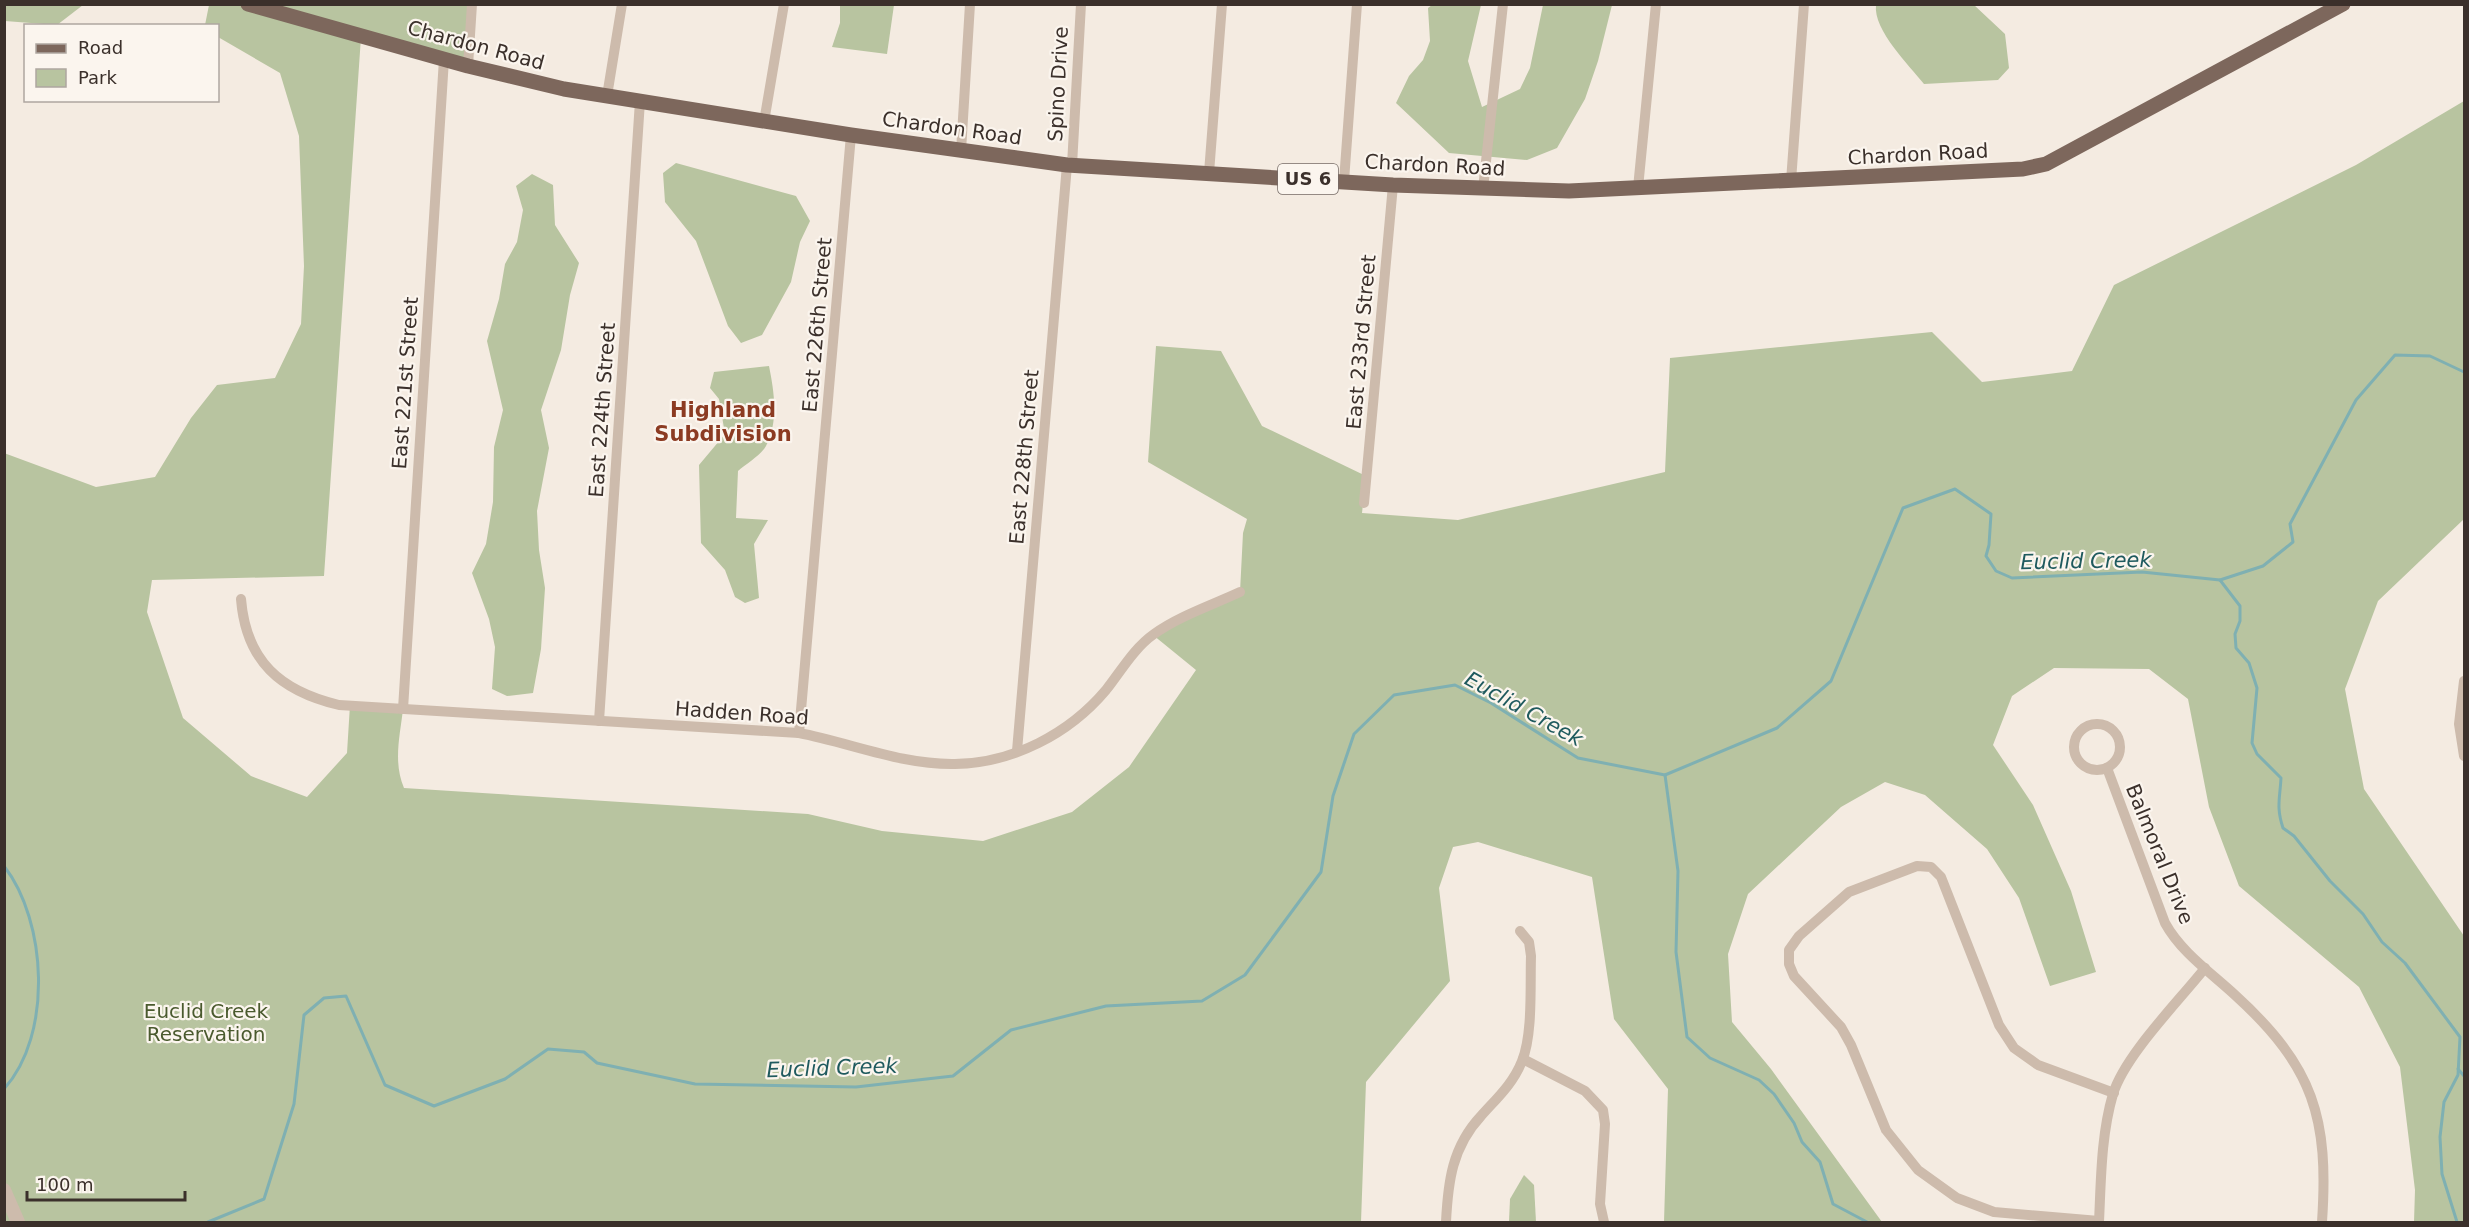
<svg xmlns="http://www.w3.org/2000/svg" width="2469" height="1227" viewBox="0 0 2469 1227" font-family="'DejaVu Sans',sans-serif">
  <rect width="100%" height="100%" fill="#f4ebe1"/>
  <!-- green -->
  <g fill="#b8c4a0">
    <polygon points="4,5 5,4 83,5 57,25 5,21"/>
    <path d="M209,5H472L468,66L361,37L324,576L152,580L147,612L183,718L251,776L307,797L347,753L350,705L403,709C400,736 393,762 404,788L808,814L882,831L983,841L1072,812L1129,767L1196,670L1153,635L1240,592L1243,533L1247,519L1148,462L1156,346L1221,351L1262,426L1366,476L1362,513L1458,520L1665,472L1670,358L1932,332L1982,382L2072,371L2114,285L2356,165L2464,101V519L2378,601L2345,689L2364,789L2464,936V1222H2414L2415,1190L2400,1067L2359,987L2239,886L2209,807L2188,699L2149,669L2054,668L2012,696L1993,745L2033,805L2071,891L2096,972L2050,986L2019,898L1987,849L1925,795L1885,782L1841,807L1748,894L1728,954L1732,1022L1771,1069L1882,1222H1664L1668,1089L1614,1019L1592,877L1478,842L1453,847L1439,888L1450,981L1366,1082L1361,1222H5L4,453L96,487L155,477L191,418L217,385L275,378L301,324L304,266L299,136L280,73L218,37V26L205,25Z"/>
    <polygon points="840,5 894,5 887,54 832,47 840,23"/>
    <polygon points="1432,5 1481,5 1468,61 1482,107 1520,89 1530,68 1543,5 1612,5 1598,61 1585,99 1557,148 1527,160 1449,153 1396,103 1409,76 1423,60 1430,41 1428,8"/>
    <path d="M1876,5H1974L2005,34L2009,68L1998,80L1924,84C1909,65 1873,30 1876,5Z"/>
    <polygon points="676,163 796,196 810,221 800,242 791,282 762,335 741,343 728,326 696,241 665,202 663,173"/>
    <polygon points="532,174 553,185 555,225 579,263 570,295 561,350 541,410 549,448 537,511 539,550 545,588 541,649 533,693 507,696 492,689 495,647 489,619 472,573 486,544 493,502 494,447 503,410 487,341 499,299 505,264 517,242 523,210 516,186"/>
    <path d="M769,366C774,391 779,421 766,446C761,455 746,464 738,471L736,518L768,520L754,544L759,598L745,603L735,597L725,570L701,543L699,465L725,434L719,399L710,388L714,372Z"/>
    <polygon points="1524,1175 1534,1185 1536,1222 1509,1222 1510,1199"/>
  </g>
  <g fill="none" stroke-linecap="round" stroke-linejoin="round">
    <!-- stream -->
    <g stroke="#7fb0b2" stroke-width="3">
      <path d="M2220,580L2240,606V621L2235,634L2236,648L2249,663L2257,688L2252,743L2257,754L2281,778C2280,798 2276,807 2283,828L2294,836L2330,881L2363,914L2382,942L2405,963L2460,1037L2458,1075L2444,1102L2440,1137L2442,1174L2457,1222"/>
      <polyline points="1665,775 1678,871 1676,952 1687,1037 1710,1058 1759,1080 1774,1094 1794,1123 1802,1142 1820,1162 1833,1204 1867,1222"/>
      <path d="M4,866C47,921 53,1035 4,1089"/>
      <polyline points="2458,1069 2464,1076"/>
      <polyline points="208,1222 264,1199 294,1104 304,1015 324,998 346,996 385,1085 434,1106 505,1079 548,1049 584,1052 597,1063 695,1084 856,1087 953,1076 1011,1030 1106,1006 1202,1001 1245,975 1321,872 1333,796 1354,734 1394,695 1455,685 1491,703 1578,758 1665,775 1777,728 1831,681 1903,508 1955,489 1991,514 1989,545 1986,556 1996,571 2012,578 2142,572 2220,580 2263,566 2293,542 2290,524 2356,400 2395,355 2430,356 2464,372"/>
    </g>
    <!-- minor -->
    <g stroke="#cdbbac" stroke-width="10">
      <polyline points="468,66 472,4"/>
      <polyline points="607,96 622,4"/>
      <polyline points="764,122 784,4"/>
      <polyline points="961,151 970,4"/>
      <polyline points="1072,165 1081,4"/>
      <polyline points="1209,173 1222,4"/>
      <polyline points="1344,181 1357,4"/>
      <polyline points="1791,181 1804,4"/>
      <polyline points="1638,188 1656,4"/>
      <polyline points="1483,189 1503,4"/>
      <polyline points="1364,503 1393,185"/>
      <path d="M241,599C246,661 280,691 339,705L799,733C851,743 902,765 955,764C1013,763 1069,734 1106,690C1121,671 1134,648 1154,634C1179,616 1212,605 1240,592"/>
      <polyline points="2464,681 2459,724 2464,756"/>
      <polyline points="403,709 444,59"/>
      <polyline points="599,721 640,101"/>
      <circle cx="2097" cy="747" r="23"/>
      <polyline points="799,733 851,135"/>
      <polyline points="1017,751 1067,165"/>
      <path d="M2107,768L2165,923C2181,952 2210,972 2235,995C2314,1067 2329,1118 2322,1222"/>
      <polyline points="1523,1059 1585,1091 1603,1110 1605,1124 1600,1204 1604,1222"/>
      <polyline points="2099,1221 1994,1212 1957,1198 1918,1170 1886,1130 1851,1045 1841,1027 1794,976 1789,964 1789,950 1799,936 1849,892 1917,866 1931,867 1941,877 1999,1025 2014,1048 2038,1065 2114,1093"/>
      <path d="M1446,1222C1448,1182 1452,1147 1481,1116C1496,1099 1513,1084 1522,1061C1533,1034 1530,986 1531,956L1529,942L1520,931"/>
      <path d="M2099,1222C2101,1180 2101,1135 2113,1094C2125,1055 2179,1001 2205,968"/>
    </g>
    <!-- tertiary -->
    <polyline stroke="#cdbbac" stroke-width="14" points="4,1190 18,1222"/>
    <!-- primary -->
    <polyline stroke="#7d675c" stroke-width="15" points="248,4 468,66 564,89 851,135 1067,165 1393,185 1569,191 2023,169 2046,164 2343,4"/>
  </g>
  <g text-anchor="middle" stroke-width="4.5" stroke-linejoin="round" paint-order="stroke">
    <!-- shield labels -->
    <rect fill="#fbf5ee" stroke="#756b66" stroke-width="1.5" x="1278" y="164" width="60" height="30" rx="4.5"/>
    <g font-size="18" font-weight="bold" fill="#3b302b">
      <text x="1308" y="185">US 6</text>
    </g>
    <!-- street labels -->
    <g font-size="20" fill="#3b302b" stroke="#fbf5ee">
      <text transform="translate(476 45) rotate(15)" y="7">Chardon Road</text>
      <text transform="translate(1058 84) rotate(-87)" y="7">Spino Drive</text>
      <text transform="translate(952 128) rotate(8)" y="7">Chardon Road</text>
      <text transform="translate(1918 154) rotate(-3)" y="7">Chardon Road</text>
      <text transform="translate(1435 165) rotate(3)" y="7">Chardon Road</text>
      <text transform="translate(817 325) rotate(-85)" y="7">East 226th Street</text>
      <text transform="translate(1361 342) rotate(-85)" y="7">East 233rd Street</text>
      <text transform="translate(405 383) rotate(-86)" y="7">East 221st Street</text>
      <text transform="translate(602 410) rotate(-86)" y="7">East 224th Street</text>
      <text transform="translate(1024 457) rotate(-85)" y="7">East 228th Street</text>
      <text transform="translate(742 713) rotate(4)" y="7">Hadden Road</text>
      <text transform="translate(2160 854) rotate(68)" y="7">Balmoral Drive</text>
    </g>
    <!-- park labels -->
    <g font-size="20" fill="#4a5a2e" stroke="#fbf5ee">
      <text x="206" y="1018">Euclid Creek<tspan x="206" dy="23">Reservation</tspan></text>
    </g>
    <!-- neighbourhood labels -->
    <g font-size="21" font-weight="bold" fill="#8c3b22" stroke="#fbf5ee">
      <text x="723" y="417">Highland<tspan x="723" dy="24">Subdivision</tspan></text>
    </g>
    <!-- water labels -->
    <g font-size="21" font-style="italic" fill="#1f5a5e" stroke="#fbf5ee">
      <text transform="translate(2086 561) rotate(-1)" y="7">Euclid Creek</text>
      <text transform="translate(1524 709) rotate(29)" y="7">Euclid Creek</text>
      <text transform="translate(832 1068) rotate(-2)" y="7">Euclid Creek</text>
    </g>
  </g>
  <!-- border -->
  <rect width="2469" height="1227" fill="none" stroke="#3b302b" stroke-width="12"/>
  <!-- legend -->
  <rect x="24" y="24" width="195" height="78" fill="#fbf5ee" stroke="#aea6a0" stroke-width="1.5"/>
  <rect x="36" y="44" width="30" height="9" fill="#7d675c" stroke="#aea6a0" stroke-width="1.5"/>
  <text x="78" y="54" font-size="18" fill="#3b302b">Road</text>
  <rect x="36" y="69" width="30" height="18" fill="#b8c4a0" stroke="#aea6a0" stroke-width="1.5"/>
  <text x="78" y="84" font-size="18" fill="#3b302b">Park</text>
  <!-- scale -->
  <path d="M27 1191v9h158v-9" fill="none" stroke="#3b302b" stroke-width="3"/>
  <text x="36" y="1191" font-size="18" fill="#3b302b" stroke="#fbf5ee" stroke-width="4.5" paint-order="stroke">100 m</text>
</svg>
